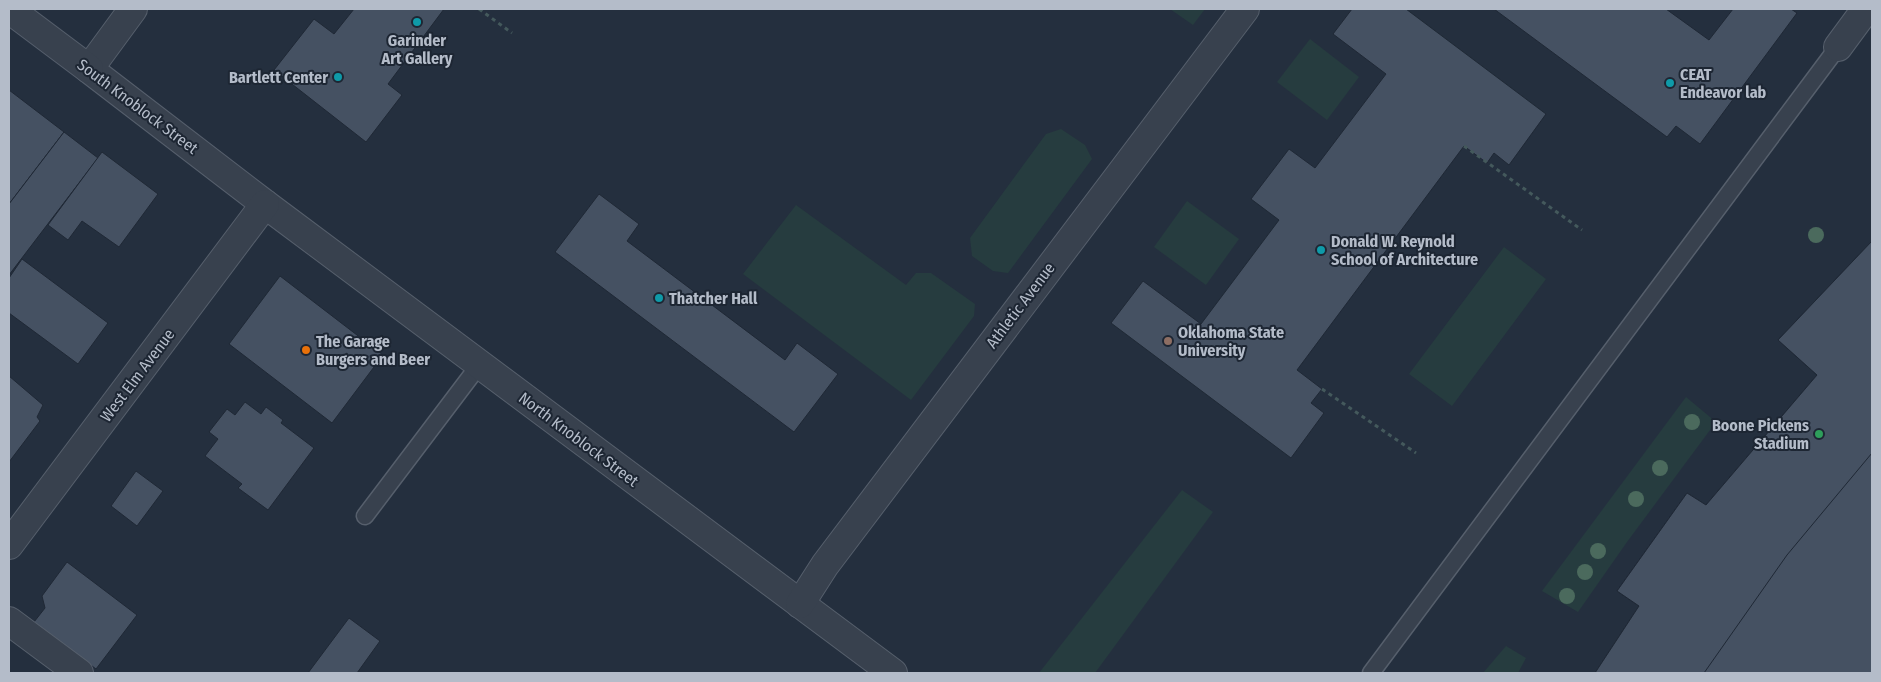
<svg xmlns="http://www.w3.org/2000/svg" width="1881" height="682" viewBox="0 0 1881 682" font-family="'Fira Sans Condensed',sans-serif">
  <rect width="100%" height="100%" fill="#242f3e"/>
  <!-- green -->
  <g fill="#263c3f">
    <polygon points="1170,9 1205,9 1193,25"/>
    <polygon points="1310,39 1359,77 1327,120 1277,82"/>
    <polygon points="1061,129 1085,145 1092,159 1008,273 993,271 972,256 970,238 1046,134"/>
    <polygon points="1187,201 1239,239 1206,285 1154,247"/>
    <polygon points="796,205 906,285 916,273 931,273 975,304 974,316 911,400 743,274"/>
    <polygon points="1504,247 1546,279 1452,406 1409,374"/>
    <polygon points="1686,397 1716,422 1627,542 1578,612 1542,591"/>
    <polygon points="1182,490 1213,512 1095,673 1039,673"/>
    <polygon points="1506,646 1526,658 1518,673 1483,673"/>
  </g>
  <!-- building -->
  <g fill="#455162" stroke="#1f2835">
    <polygon points="354,9 444,9 388,84 402,95 366,142 274,70 314,19 334,34"/>
    <polygon points="1352,9 1406,9 1546,114 1509,165 1494,153 1487,163 1464,146 1297,370 1322,389 1311,403 1324,413 1291,458 1111,323 1143,281 1201,324 1279,220 1251,199 1289,149 1315,168 1386,74 1333,34"/>
    <polygon points="1494,9 1666,9 1709,40 1733,9 1791,9 1797,13 1700,144 1676,126 1667,137"/>
    <polygon points="9,90 64,132 9,204"/>
    <polygon points="64,132 98,158 9,275 9,204"/>
    <polygon points="102,152 158,194 119,247 82,221 68,240 48,225"/>
    <polygon points="599,194 639,224 627,241 785,360 797,343 838,374 794,432 555,252"/>
    <polygon points="1872,241 1872,673 1595,673 1639,606 1617,591 1687,493 1706,505 1817,375 1778,340"/>
    <polygon points="1872,241 1872,453 1787,555 1704,673 1595,673 1639,606 1617,591 1687,493 1706,505 1817,375 1778,340"/>
    <polygon points="22,259 108,323 78,364 9,313 9,278"/>
    <polygon points="280,276 383,355 332,423 229,344"/>
    <polygon points="9,376 43,405 37,417 40,421 9,462"/>
    <polygon points="245,402 261,414 266,407 283,420 281,423 314,448 268,510 238,488 242,484 205,456 218,439 209,432 227,409 235,415"/>
    <polygon points="136,471 163,491 137,526 111,506"/>
    <polygon points="67,562 137,615 96,669 34,622 45,608 42,596"/>
    <polygon points="349,618 380,641 357,673 308,673"/>
  </g>
  <g fill="none" stroke-linecap="round" stroke-linejoin="round">
    <!-- service casing -->
    <g stroke="#565f6c" stroke-width="19">
      <g id="service">
        <polyline points="365,516 480,364"/>
        <polyline points="1371,673 1838,47"/>
      </g>
    </g>
    <!-- minor casing -->
    <g stroke="#565f6c" stroke-width="30">
      <g id="minor">
        <polyline points="133,9 89,69 265,204 893,673"/>
        <polyline points="1838,47 1866,9"/>
        <polyline points="9,545 265,204"/>
        <polyline points="800,604 825,565 1245,9"/>
        <polyline points="9,621 79,673"/>
      </g>
    </g>
    <!-- tertiary casing -->
    <g stroke="#565f6c" stroke-width="30">
      <polyline id="tertiary" points="9,9 89,69"/>
    </g>
    <!-- path -->
    <g stroke="#44595c" stroke-width="3" stroke-dasharray="4 4" stroke-linecap="butt">
      <polyline points="479,9 512,33"/>
      <polyline points="1464,146 1582,230"/>
      <polyline points="1322,389 1416,453"/>
    </g>
    <!-- service -->
    <use href="#service" stroke="#38414e" stroke-width="16"/>
    <!-- minor -->
    <use href="#minor" stroke="#38414e" stroke-width="28"/>
    <!-- tertiary -->
    <use href="#tertiary" stroke="#38414e" stroke-width="28"/>
  </g>
  <!-- trees -->
  <g fill="#4b6a5d">
    <circle cx="1816" cy="235" r="8"/>
    <circle cx="1692" cy="422" r="8"/>
    <circle cx="1660" cy="468" r="8"/>
    <circle cx="1636" cy="499" r="8"/>
    <circle cx="1598" cy="551" r="8"/>
    <circle cx="1585" cy="572" r="8"/>
    <circle cx="1567" cy="596" r="8"/>
  </g>
  <!-- markers -->
  <g fill="#0f9aa8" stroke="#1d2633" stroke-width="2">
    <circle cx="417" cy="22" r="5"/>
    <circle cx="338" cy="77" r="5"/>
    <circle cx="1670" cy="83" r="5"/>
    <circle cx="1321" cy="250" r="5"/>
    <circle cx="659" cy="298" r="5"/>
  </g>
  <circle fill="#8d6e63" stroke="#1d2633" stroke-width="2" cx="1168" cy="341" r="5"/>
  <circle fill="#e8710a" stroke="#1d2633" stroke-width="2" cx="306" cy="350" r="5"/>
  <circle fill="#2e9e5b" stroke="#1d2633" stroke-width="2" cx="1819" cy="434" r="5"/>
  <g text-anchor="middle" stroke-width="4" stroke-linejoin="round" paint-order="stroke">
    <!-- poi labels -->
    <g font-size="16" font-weight="bold" fill="#b4bcc9" stroke="#1d2633" text-anchor="start">
      <text x="417" y="46" text-anchor="middle">Garinder<tspan x="417" dy="18">Art Gallery</tspan></text>
      <text x="1680" y="80">CEAT<tspan x="1680" dy="18">Endeavor lab</tspan></text>
      <text x="328" y="83" text-anchor="end">Bartlett Center</text>
      <text x="1331" y="247">Donald W. Reynold<tspan x="1331" dy="18">School of Architecture</tspan></text>
      <text x="669" y="304">Thatcher Hall</text>
      <text x="1178" y="338">Oklahoma State<tspan x="1178" dy="18">University</tspan></text>
      <text x="316" y="347">The Garage<tspan x="316" dy="18">Burgers and Beer</tspan></text>
      <text x="1809" y="431" text-anchor="end">Boone Pickens<tspan x="1809" dy="18">Stadium</tspan></text>
    </g>
    <!-- street labels -->
    <g font-size="16" fill="#b4bcc9" stroke="#1d2633">
      <text transform="translate(138 106) rotate(37)" y="6">South Knoblock Street</text>
      <text transform="translate(1020 305) rotate(-53)" y="6">Athletic Avenue</text>
      <text transform="translate(137 375) rotate(-53)" y="6">West Elm Avenue</text>
      <text transform="translate(579 439) rotate(37)" y="6">North Knoblock Street</text>
    </g>
  </g>
  <!-- border -->
  <rect width="1881" height="682" fill="none" stroke="#b4bcc9" stroke-width="20"/>
</svg>
